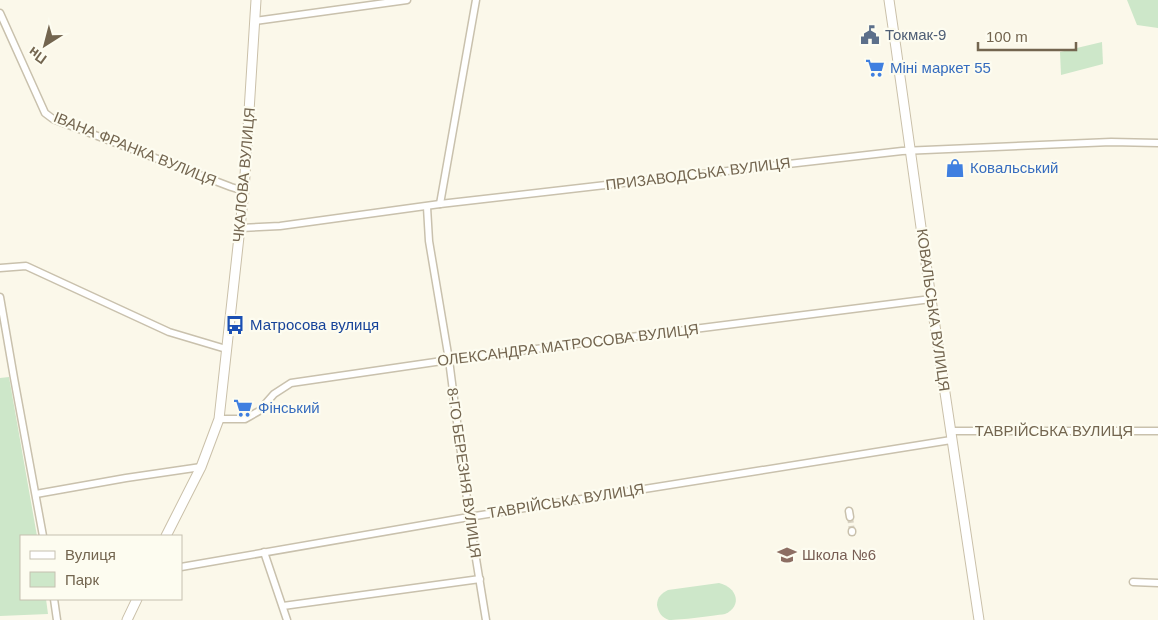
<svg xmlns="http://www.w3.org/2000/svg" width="1158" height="620" viewBox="0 0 1158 620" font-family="Helvetica,sans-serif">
  <rect width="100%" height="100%" fill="#fbf8ea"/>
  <!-- green -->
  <g fill="#cde7c9">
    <polygon points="1127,0 1158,0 1158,28 1137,25"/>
    <polygon points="1102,42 1103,64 1061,75 1060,52"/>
    <polygon points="9,377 37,536 21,536 21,599 46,599 48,614 0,616 0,378"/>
    <path d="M719,583C737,587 743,606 725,614C712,616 680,620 669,620C662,618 658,612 657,605C657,597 662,593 668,590Z"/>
  </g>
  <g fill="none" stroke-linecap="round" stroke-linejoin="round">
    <!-- street-tunnel -->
    <polyline stroke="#d9d3c3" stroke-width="6" stroke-dasharray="6 3" stroke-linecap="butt" points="850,517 852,531"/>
    <!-- street casing -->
    <g stroke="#c9c1ad" stroke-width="9">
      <g id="street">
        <polyline points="0,13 45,113 53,119 231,187 244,191"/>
        <polyline points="255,21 407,0"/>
        <polyline points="440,204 476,0"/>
        <polyline points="427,207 429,241 449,360 470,522 486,620"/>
        <polyline points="240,228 280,226 440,204 902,151 1111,142 1158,143"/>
        <polyline points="0,268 26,266 169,332 226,349"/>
        <polyline points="0,297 14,378 43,536"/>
        <polyline points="219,419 245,419 259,411 274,394 291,383 449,360 931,299"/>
        <polyline points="950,431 1158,431"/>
        <polyline points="36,494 126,478 201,467"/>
        <polyline points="849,511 850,517"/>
        <polyline points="852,531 852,532"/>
        <polyline points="264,552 287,620"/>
        <polyline points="181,567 469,517 951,440"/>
        <polyline points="1133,582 1158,583"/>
        <polyline points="54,599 57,620"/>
        <polyline points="283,606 480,579"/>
      </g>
    </g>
    <!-- secondary casing -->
    <g stroke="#cac0a9" stroke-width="11">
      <g id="secondary">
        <polyline points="889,0 896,48 931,299 979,620"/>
        <polyline points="166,536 201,467 219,419 244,191 256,0"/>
        <polyline points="127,620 137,599"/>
      </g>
    </g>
    <!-- street -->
    <use href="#street" stroke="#fff" stroke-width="6"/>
    <!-- secondary -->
    <use href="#secondary" stroke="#fff" stroke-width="9"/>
  </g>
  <!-- icons -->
  <defs>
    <g id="civic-bare" transform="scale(1.5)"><path d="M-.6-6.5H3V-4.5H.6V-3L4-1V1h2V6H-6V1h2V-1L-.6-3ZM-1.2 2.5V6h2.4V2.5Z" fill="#5c6f8a" stroke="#fdfcf0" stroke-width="2.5" paint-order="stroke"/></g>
    <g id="supermarket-bare" transform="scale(1.5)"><path d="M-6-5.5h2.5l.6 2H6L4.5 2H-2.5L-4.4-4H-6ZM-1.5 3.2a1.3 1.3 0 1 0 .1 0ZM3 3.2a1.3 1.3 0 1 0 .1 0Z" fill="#3f7fe0" stroke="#fdfcf0" stroke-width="2.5" paint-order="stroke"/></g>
    <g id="shop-bare" transform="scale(1.5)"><path d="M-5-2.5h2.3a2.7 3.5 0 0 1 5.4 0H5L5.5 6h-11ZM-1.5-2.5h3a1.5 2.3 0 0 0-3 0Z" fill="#3f7fe0" stroke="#fdfcf0" stroke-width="2.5" paint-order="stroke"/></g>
    <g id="bus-bare" transform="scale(1.5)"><path d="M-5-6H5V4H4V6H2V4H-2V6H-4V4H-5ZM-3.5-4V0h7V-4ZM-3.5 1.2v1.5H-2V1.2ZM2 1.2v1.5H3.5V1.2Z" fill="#1a4fb4" stroke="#fdfcf0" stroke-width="2.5" paint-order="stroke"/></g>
    <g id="school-bare" transform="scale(1.5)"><path d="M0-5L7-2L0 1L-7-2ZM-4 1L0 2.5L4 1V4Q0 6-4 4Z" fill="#8d6e63" stroke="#fdfcf0" stroke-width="2.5" paint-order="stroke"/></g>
  </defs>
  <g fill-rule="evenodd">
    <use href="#civic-bare" x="870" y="35"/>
    <use href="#supermarket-bare" x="875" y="68"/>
    <use href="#shop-bare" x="955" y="168"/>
    <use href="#bus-bare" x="235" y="325"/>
    <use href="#supermarket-bare" x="243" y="408"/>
    <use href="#school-bare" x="787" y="555"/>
  </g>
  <g text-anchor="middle" stroke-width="4.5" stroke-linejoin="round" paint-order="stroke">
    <!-- service labels -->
    <g font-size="15" fill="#4e5e75" stroke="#fdfcf0" text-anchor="start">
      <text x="885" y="40">Токмак-9</text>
    </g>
    <!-- shop labels -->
    <g font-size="15" fill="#366cbe" stroke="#fdfcf0" text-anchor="start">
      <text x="890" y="73">Міні маркет 55</text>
      <text x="970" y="173">Ковальський</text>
      <text x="258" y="413">Фінський</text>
    </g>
    <!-- street labels -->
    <g font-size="15" fill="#73654f" stroke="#fdfcf0">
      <text transform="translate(135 149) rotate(22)" y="5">ІВАНА ФРАНКА ВУЛИЦЯ</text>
      <text transform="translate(698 174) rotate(-7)" y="5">ПРИЗАВОДСЬКА ВУЛИЦЯ</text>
      <text transform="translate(244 175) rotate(-85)" y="5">ЧКАЛОВА ВУЛИЦЯ</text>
      <text transform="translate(933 310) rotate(82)" y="5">КОВАЛЬСЬКА ВУЛИЦЯ</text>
      <text transform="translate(568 345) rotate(-7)" y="5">ОЛЕКСАНДРА МАТРОСОВА ВУЛИЦЯ</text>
      <text x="1054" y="436">ТАВРІЙСЬКА ВУЛИЦЯ</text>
      <text transform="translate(464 473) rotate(82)" y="5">8-ГО БЕРЕЗНЯ ВУЛИЦЯ</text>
      <text transform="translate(566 501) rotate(-9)" y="5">ТАВРІЙСЬКА ВУЛИЦЯ</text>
    </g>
    <!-- transit labels -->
    <g font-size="15" fill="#164399" stroke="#fdfcf0" text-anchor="start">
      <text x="250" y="330">Матросова вулиця</text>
    </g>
    <!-- education labels -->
    <g font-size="15" fill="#785e54" stroke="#fdfcf0" text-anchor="start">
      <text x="802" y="560">Школа №6</text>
    </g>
  </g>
  <!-- legend -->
  <rect x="20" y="535" width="162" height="65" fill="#fdfcf0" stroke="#c6c0b0"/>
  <rect x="30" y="551" width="25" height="8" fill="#ffffff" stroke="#c6c0b0"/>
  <text x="65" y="560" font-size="15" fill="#73654f">Вулиця</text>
  <rect x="30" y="572" width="25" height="15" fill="#cde7c9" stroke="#c6c0b0"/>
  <text x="65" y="585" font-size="15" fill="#73654f">Парк</text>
  <!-- north arrow -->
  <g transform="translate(45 45) rotate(216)" stroke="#fdfcf0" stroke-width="4" paint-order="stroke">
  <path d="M0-4L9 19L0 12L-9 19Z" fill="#73654f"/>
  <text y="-8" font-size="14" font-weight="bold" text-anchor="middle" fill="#73654f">Пн</text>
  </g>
  <!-- scale -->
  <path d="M978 42v8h98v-8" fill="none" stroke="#73654f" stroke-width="2.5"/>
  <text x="986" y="42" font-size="15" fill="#73654f" stroke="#fdfcf0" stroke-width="4" paint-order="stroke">100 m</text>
</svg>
